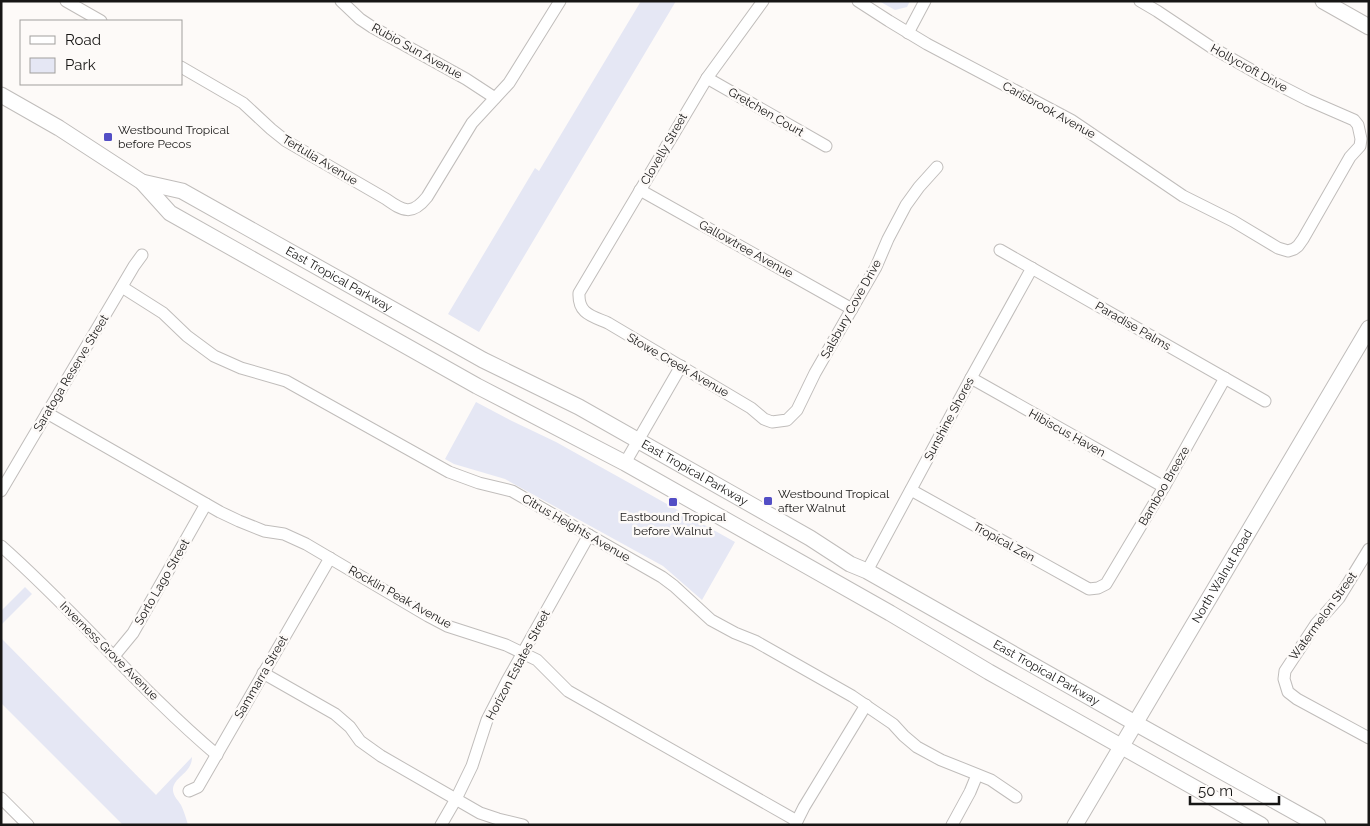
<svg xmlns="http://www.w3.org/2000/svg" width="1370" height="826" viewBox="0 0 1370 826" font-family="Raleway,sans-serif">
  <rect width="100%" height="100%" fill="#fdfaf8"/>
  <!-- green -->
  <g fill="#e5e7f4">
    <polygon points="641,1 676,1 479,332 448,314 535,168 539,171"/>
    <polygon points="879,1 910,1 907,7 895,10"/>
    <polygon points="476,402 512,421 556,442 735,542 702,600 663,566 505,479 454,464 445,459"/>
    <polygon points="25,587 32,594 1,625 1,611"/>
    <path d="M1,638L156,795L192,757C192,774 172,777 173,791C174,797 178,800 181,805C184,811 186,818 188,825H123L1,703Z"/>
  </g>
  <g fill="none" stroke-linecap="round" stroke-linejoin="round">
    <!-- street casing -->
    <g stroke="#c0bdbb" stroke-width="13">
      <g id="street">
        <polyline points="66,1 101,21"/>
        <polyline points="341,1 360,19 372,27 466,79 495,98"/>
        <path d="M763,1L707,78L579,293C578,314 592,316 608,323L751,408L764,419L772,422L787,420L797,410L815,373L876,267L888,239L906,205L919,187L937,167"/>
        <polyline points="858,1 889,21 927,44 1071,120 1183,196 1233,221 1278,248 1288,251 1294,249 1298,246 1303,239 1350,157 1360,146 1361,139 1358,125 1354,120 1308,100 1269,80 1211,47 1157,11 1140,1"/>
        <polyline points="908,33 925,1"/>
        <path d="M181,67L243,103L271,129L286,141L386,199C403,211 412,216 427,197L472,123L509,83L560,1"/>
        <polyline points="707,78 826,146"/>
        <polyline points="640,190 852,309"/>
        <polyline points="1000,250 1265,401"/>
        <polyline points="122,287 163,313 187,336 214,356 241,368 286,381 449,472 479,483 512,491 662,577 674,586 711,620 735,633 755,641 852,696 893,724 904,736 917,747 941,760 991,780 1016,797"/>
        <polyline points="971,378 1164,487"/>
        <polyline points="47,413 220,512 239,521 264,531 284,534 306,544 428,616 447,626 506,645 537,660 568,691 797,821"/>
        <polyline points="625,463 681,366"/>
        <polyline points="911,490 1089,589 1098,588 1106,584 1164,487 1225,378"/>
        <polyline points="1,491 134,266 142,255"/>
        <path d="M1,546C76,612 140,690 217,755"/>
        <polyline points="1369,549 1339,598 1316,624 1285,671 1284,679 1288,692 1297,699 1369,738"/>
        <polyline points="867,571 971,378 1032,268"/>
        <polyline points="114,656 133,633 206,504"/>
        <polyline points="263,673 335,714 350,727 360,741 381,756 480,813 498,819 523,825"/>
        <polyline points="189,791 198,787 330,558"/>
        <polyline points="1,798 28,825"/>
        <polyline points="441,825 456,799 472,766 487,720 507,681 589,535"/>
        <polyline points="795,825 804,807 866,705"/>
        <polyline points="952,825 970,792 977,775"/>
      </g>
    </g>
    <!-- secondary casing -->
    <g stroke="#c0bdbb" stroke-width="17">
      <g id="secondary">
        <polyline points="1323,1 1369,27"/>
        <polyline points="1,95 59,128 142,182 170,213 477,386 625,463 890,613 989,672 1261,825"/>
        <path id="s1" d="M142,182L182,191L483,360L579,407L810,538L850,564L867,571L1135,723L1318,825"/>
        <path id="s2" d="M1075,825L1369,328"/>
      </g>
    </g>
    <!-- street -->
    <use href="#street" stroke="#fff" stroke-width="11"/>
    <!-- secondary -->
    <use href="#secondary" stroke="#fff" stroke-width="15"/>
  </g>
  <!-- markers -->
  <g fill="#534ec5" stroke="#fdfaf8" stroke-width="2">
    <rect x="103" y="132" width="10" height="10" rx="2.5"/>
    <rect x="763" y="496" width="10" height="10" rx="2.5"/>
    <rect x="668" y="497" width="10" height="10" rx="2.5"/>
  </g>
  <g text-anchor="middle" stroke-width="5" stroke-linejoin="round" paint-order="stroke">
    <!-- street labels -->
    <g font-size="12" fill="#171615" stroke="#fdfaf8">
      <text transform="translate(417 51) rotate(29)" y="4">Rubio Sun Avenue</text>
      <text transform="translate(1249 68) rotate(29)" y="4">Hollycroft Drive</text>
      <text transform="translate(1049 110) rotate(29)" y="4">Carisbrook Avenue</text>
      <text transform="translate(766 112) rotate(30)" y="4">Gretchen Court</text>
      <text transform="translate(664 149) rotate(-60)" y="4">Clovelly Street</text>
      <text transform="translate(320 160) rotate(31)" y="4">Tertulia Avenue</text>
      <text transform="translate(746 249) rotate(29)" y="4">Gallowtree Avenue</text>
      <text dy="4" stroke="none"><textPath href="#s1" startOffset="221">East Tropical Parkway</textPath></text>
      <text transform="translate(851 309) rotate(-61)" y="4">Salsbury Cove Drive</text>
      <text transform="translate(1133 326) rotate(30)" y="4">Paradise Palms</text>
      <text transform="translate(678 365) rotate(30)" y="4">Stowe Creek Avenue</text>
      <text transform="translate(71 373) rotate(-59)" y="4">Saratoga Reserve Street</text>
      <text transform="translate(949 419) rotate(-62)" y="4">Sunshine Shores</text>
      <text transform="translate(1067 433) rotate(29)" y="4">Hibiscus Haven</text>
      <text dy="4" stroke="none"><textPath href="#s1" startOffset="626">East Tropical Parkway</textPath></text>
      <text transform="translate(1164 486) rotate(-60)" y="4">Bamboo Breeze</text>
      <text transform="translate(576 528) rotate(30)" y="4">Citrus Heights Avenue</text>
      <text transform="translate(1004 542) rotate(29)" y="4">Tropical Zen</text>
      <text dy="4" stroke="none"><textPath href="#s2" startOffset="289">North Walnut Road</textPath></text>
      <text transform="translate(162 582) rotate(-60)" y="4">Sorto Lago Street</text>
      <text transform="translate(400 597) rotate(29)" y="4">Rocklin Peak Avenue</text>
      <text transform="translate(1323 616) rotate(-54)" y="4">Watermelon Street</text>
      <text transform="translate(109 651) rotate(45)" y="4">Inverness Grove Avenue</text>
      <text transform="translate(518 665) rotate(-62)" y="4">Horizon Estates Street</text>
      <text dy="4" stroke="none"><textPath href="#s1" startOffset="1031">East Tropical Parkway</textPath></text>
      <text transform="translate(261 677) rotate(-60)" y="4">Sammarra Street</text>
    </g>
    <!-- poi labels -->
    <g font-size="12" fill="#171615" stroke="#fdfaf8" text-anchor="start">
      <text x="118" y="134">Westbound Tropical<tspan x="118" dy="14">before Pecos</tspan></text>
      <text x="778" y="498">Westbound Tropical<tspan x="778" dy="14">after Walnut</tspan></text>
      <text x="673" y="521" text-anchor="middle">Eastbound Tropical<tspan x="673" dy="14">before Walnut</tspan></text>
    </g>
  </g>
  <!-- border -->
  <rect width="1370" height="826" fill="none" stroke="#171615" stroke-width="5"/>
  <!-- legend -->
  <rect x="20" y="20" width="162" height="65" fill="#fdfaf8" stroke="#a19f9d"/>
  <rect x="30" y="36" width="25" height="8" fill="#ffffff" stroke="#a19f9d"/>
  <text x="65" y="45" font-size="15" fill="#171615">Road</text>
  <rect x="30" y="58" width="25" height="15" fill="#e5e7f4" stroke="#a19f9d"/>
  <text x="65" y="70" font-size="15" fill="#171615">Park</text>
  <!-- scale -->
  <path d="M1190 796v8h89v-8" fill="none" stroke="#171615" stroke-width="2.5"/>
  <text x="1198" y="796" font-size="15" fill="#171615" stroke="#fdfaf8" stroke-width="4" paint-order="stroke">50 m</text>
</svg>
